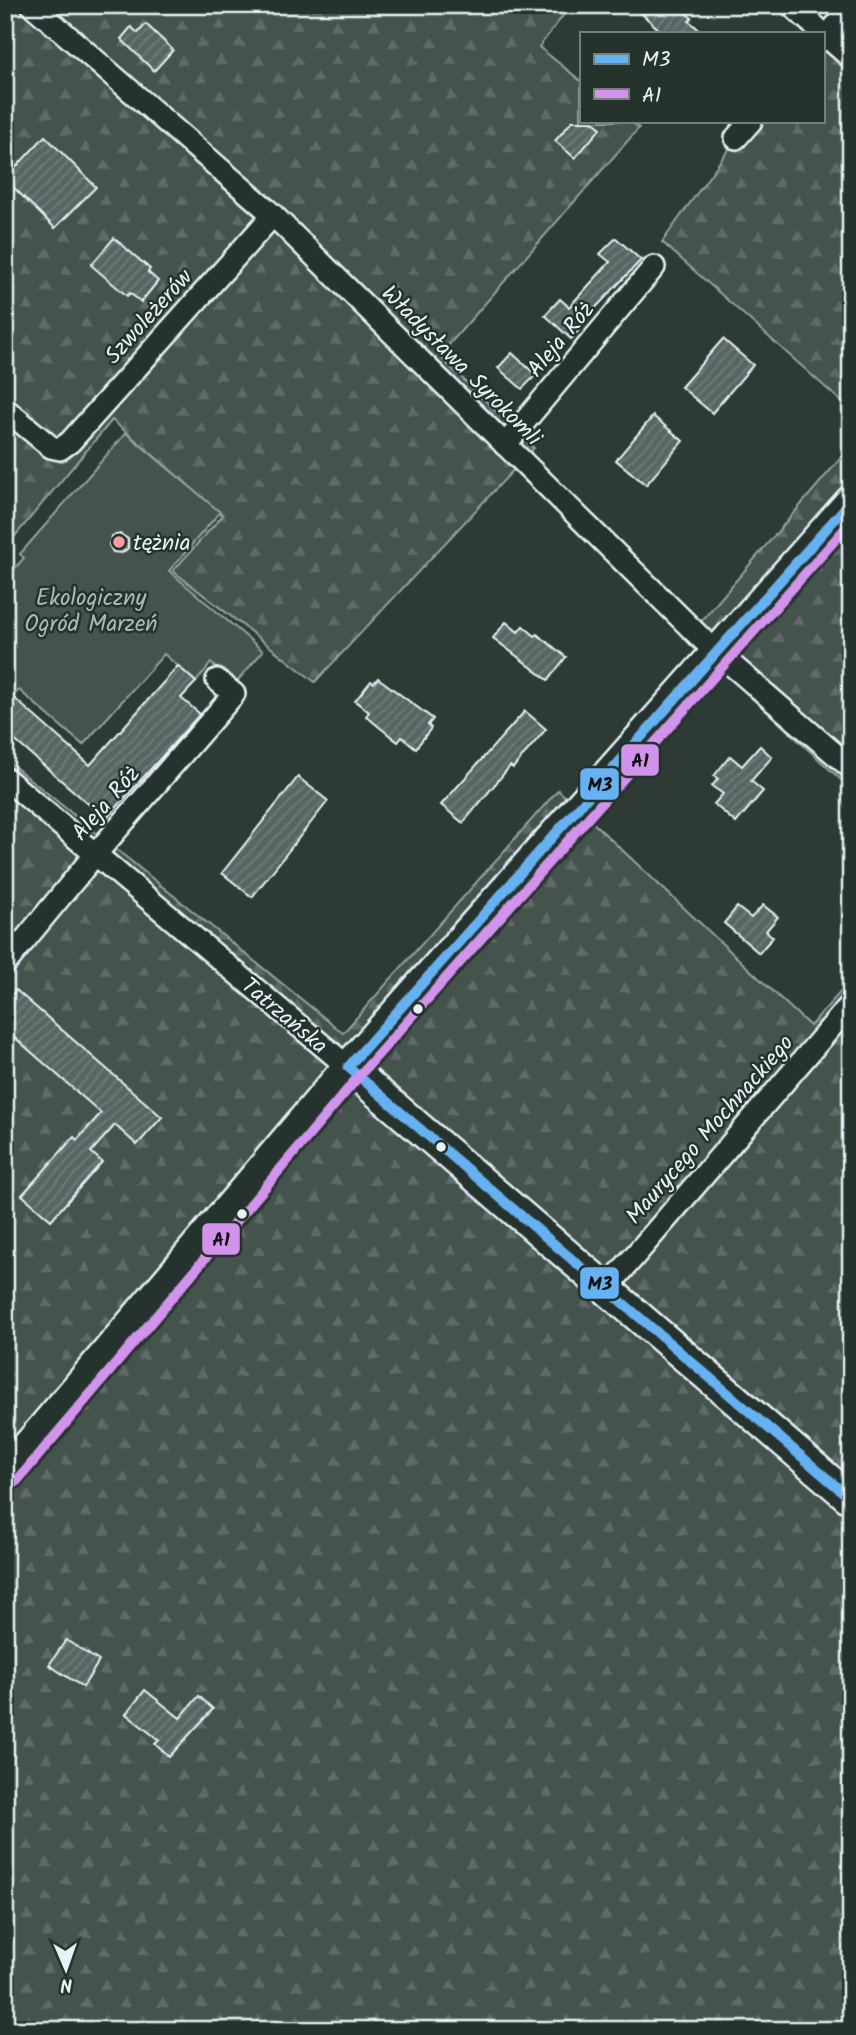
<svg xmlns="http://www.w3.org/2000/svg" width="856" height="2035" viewBox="0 0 856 2035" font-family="Kalam,sans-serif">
  <defs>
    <pattern id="forest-firs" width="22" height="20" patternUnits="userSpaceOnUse" patternTransform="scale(1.75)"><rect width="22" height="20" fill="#45524e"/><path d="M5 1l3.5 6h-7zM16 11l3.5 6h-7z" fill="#606b68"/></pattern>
    <pattern id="building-hatch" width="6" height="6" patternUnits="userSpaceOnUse" patternTransform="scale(1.75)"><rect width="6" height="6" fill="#596563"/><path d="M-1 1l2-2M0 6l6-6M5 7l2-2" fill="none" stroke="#717c7a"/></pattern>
  </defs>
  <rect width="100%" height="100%" fill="#2e3b35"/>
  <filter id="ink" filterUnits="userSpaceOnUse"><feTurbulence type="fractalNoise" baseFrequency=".0143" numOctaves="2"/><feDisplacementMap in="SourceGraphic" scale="14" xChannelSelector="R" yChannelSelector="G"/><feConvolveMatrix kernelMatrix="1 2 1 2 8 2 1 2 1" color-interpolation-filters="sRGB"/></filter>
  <g filter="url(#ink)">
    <!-- forest -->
    <g fill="url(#forest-firs)" stroke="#96a2a3" stroke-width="2">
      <polygon points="5,5 571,5 539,47 581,81 581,121 630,121 639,128 439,356 534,448 315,682 173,571 223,515 112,420 5,548"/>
      <polygon points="851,5 851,26 843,34 851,40 851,410 662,242 749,121 823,121 823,33"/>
      <polygon points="851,446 851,789 687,638"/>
      <polygon points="5,759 343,1033 558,790 810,1026 851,980 851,2030 5,2030"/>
    </g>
    <!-- park -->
    <polygon fill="#45524e" stroke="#96a2a3" stroke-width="2" points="126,433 220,512 169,571 263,651 235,684 211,663 196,682 164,654 83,745 19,690 5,705 5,579 24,558 20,554"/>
    <!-- building -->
    <g fill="url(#building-hatch)" stroke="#e8f1f8" stroke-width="2">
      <polygon points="632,5 676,5 692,18 689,21 703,33 663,33"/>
      <polygon points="146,24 173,50 154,71 121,39 131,27 138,33"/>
      <polygon points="572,121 592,121 601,128 575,158 555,141"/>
      <polygon points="45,136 96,187 55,228 5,179"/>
      <polygon points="114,238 150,269 148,272 158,281 141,302 130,293 127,296 91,265"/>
      <polygon points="616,238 641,260 584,320 586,322 571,339 545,315 560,299 569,307 610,262 600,254"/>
      <polygon points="723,339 753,365 712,413 681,387"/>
      <polygon points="512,353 536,375 522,389 498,368"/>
      <polygon points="653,416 683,441 646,485 616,460"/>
      <polygon points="120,534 128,539 128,548 122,553 113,552 109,545 112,536"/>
      <polygon points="506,622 518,632 523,626 535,636 537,634 566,657 548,680 493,638"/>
      <polygon points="178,666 196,682 181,698 200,714 106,819 5,732 5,705 13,697 90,765"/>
      <polygon points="378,678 433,719 428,725 431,728 416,748 402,737 398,742 378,726 366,716 369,712 355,701 371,681 374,683"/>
      <polygon points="525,711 546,729 513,768 510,766 463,823 441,805"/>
      <polygon points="760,746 772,757 751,781 763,791 736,823 714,804 723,794 712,786 718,779 714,776 730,756 742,766"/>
      <polygon points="298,777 328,801 252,897 222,873"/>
      <polygon points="763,905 778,917 766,931 773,937 759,953 724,923 737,907 751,918"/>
      <polygon points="16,990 162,1117 137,1145 115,1125 91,1152 102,1162 51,1220 22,1195 74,1137 77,1140 101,1113 5,1029 5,1002"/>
      <polygon points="66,1640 99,1661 83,1687 49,1665"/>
      <polygon points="145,1690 180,1718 199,1696 213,1709 169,1757 155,1744 159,1740 126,1714"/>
    </g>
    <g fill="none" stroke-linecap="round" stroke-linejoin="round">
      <!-- street casing -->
      <g stroke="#e8f1f8" stroke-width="26">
        <g id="street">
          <polyline points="32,5 273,215 702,639 851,768"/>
          <polyline points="791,5 851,58"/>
          <polyline points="823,40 851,9"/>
          <polyline points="736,138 751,121"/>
          <polyline points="5,409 51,447 60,449 70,442 273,215"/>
          <polyline points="505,445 654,267"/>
          <polyline points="5,778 348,1067"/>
          <polyline points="5,964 88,863 234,694 217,680"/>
          <polyline points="607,1288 851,1004"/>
        </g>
      </g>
      <!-- secondary casing -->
      <g stroke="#e8f1f8" stroke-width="35">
        <g id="secondary">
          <polyline points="348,1067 851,1499"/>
          <polyline points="5,1473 348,1067 851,501"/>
        </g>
      </g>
      <!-- street -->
      <use href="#street" stroke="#26332d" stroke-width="21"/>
      <!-- secondary -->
      <use href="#secondary" stroke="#26332d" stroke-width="30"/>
      <!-- bus-1 casing -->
      <g stroke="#26332d" stroke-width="16">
        <g id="bus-1">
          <polyline points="348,1067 851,501"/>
          <polyline points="348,1067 851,1499"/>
        </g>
      </g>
      <!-- bus-2 casing -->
      <g stroke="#26332d" stroke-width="16">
        <polyline id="bus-2" points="16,1482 359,1076 851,522"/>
      </g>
      <!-- bus-1 -->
      <use href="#bus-1" stroke="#66b1f2" stroke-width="10"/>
      <!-- bus-2 -->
      <use href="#bus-2" stroke="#d193ec" stroke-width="10"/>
    </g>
  </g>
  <!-- markers -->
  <circle fill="#ff9aa2" stroke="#26332d" stroke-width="2.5" cx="119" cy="542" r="7"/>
  <g fill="#e8f1f8" stroke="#26332d" stroke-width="2.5">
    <circle cx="418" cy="1009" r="6"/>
    <circle cx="441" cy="1147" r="6"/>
    <circle cx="242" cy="1214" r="6"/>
  </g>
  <g text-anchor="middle" stroke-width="5" stroke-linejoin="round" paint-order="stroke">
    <!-- street labels -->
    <g font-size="23" fill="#e8f1f8" stroke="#26332d">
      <text transform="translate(148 316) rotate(-48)" y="8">Szwoleżerów</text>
      <text transform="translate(560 339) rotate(-50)" y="8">Aleja Róż</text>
      <text transform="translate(462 365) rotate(45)" y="8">Władysława Syrokomli</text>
      <text transform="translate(105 803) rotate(-49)" y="8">Aleja Róż</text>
      <text transform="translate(285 1015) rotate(40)" y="8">Tatrzańska</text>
      <text transform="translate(709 1129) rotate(-49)" y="8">Maurycego Mochnackiego</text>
    </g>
    <!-- poi labels -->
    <g font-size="23" fill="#e8f1f8" stroke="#26332d" text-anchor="start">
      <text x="133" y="550">tężnia</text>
    </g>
    <!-- park labels -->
    <g font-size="23" fill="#afb9bc" stroke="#26332d">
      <text x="91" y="605">Ekologiczny<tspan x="91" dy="26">Ogród Marzeń</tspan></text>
    </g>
  </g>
  <g stroke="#26332d" stroke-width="2.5">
    <rect x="620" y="743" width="40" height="34" rx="7" fill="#d193ec"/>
    <rect x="579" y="767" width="41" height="34" rx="7" fill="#66b1f2"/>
    <rect x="201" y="1222" width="40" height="34" rx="7" fill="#d193ec"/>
    <rect x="579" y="1266" width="41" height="34" rx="7" fill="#66b1f2"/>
  </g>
  <g font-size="19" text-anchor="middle" font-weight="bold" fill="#111">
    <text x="640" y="767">A1</text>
    <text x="600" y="791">M3</text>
    <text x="221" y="1246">A1</text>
    <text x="600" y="1290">M3</text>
  </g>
  <!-- margin -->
  <rect width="856" height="2035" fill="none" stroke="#26332d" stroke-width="28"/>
  <rect x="14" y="14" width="828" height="2007" fill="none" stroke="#e8f1f8" stroke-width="2.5" filter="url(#ink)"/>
  <!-- legend -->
  <rect x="580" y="32" width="245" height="91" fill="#26332d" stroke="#747f7e" stroke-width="2"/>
  <rect x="594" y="54" width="35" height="10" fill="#66b1f2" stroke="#747f7e" stroke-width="2"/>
  <text x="642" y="66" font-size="21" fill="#e8f1f8">M3</text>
  <rect x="594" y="89" width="35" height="10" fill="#d193ec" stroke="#747f7e" stroke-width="2"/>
  <text x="642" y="102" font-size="21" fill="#e8f1f8">A1</text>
  <!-- north arrow -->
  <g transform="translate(66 1969) rotate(178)" stroke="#26332d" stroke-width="5" paint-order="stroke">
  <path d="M0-5L12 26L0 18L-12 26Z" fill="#e8f1f8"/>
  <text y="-10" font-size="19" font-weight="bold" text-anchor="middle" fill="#e8f1f8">N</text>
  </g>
</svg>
